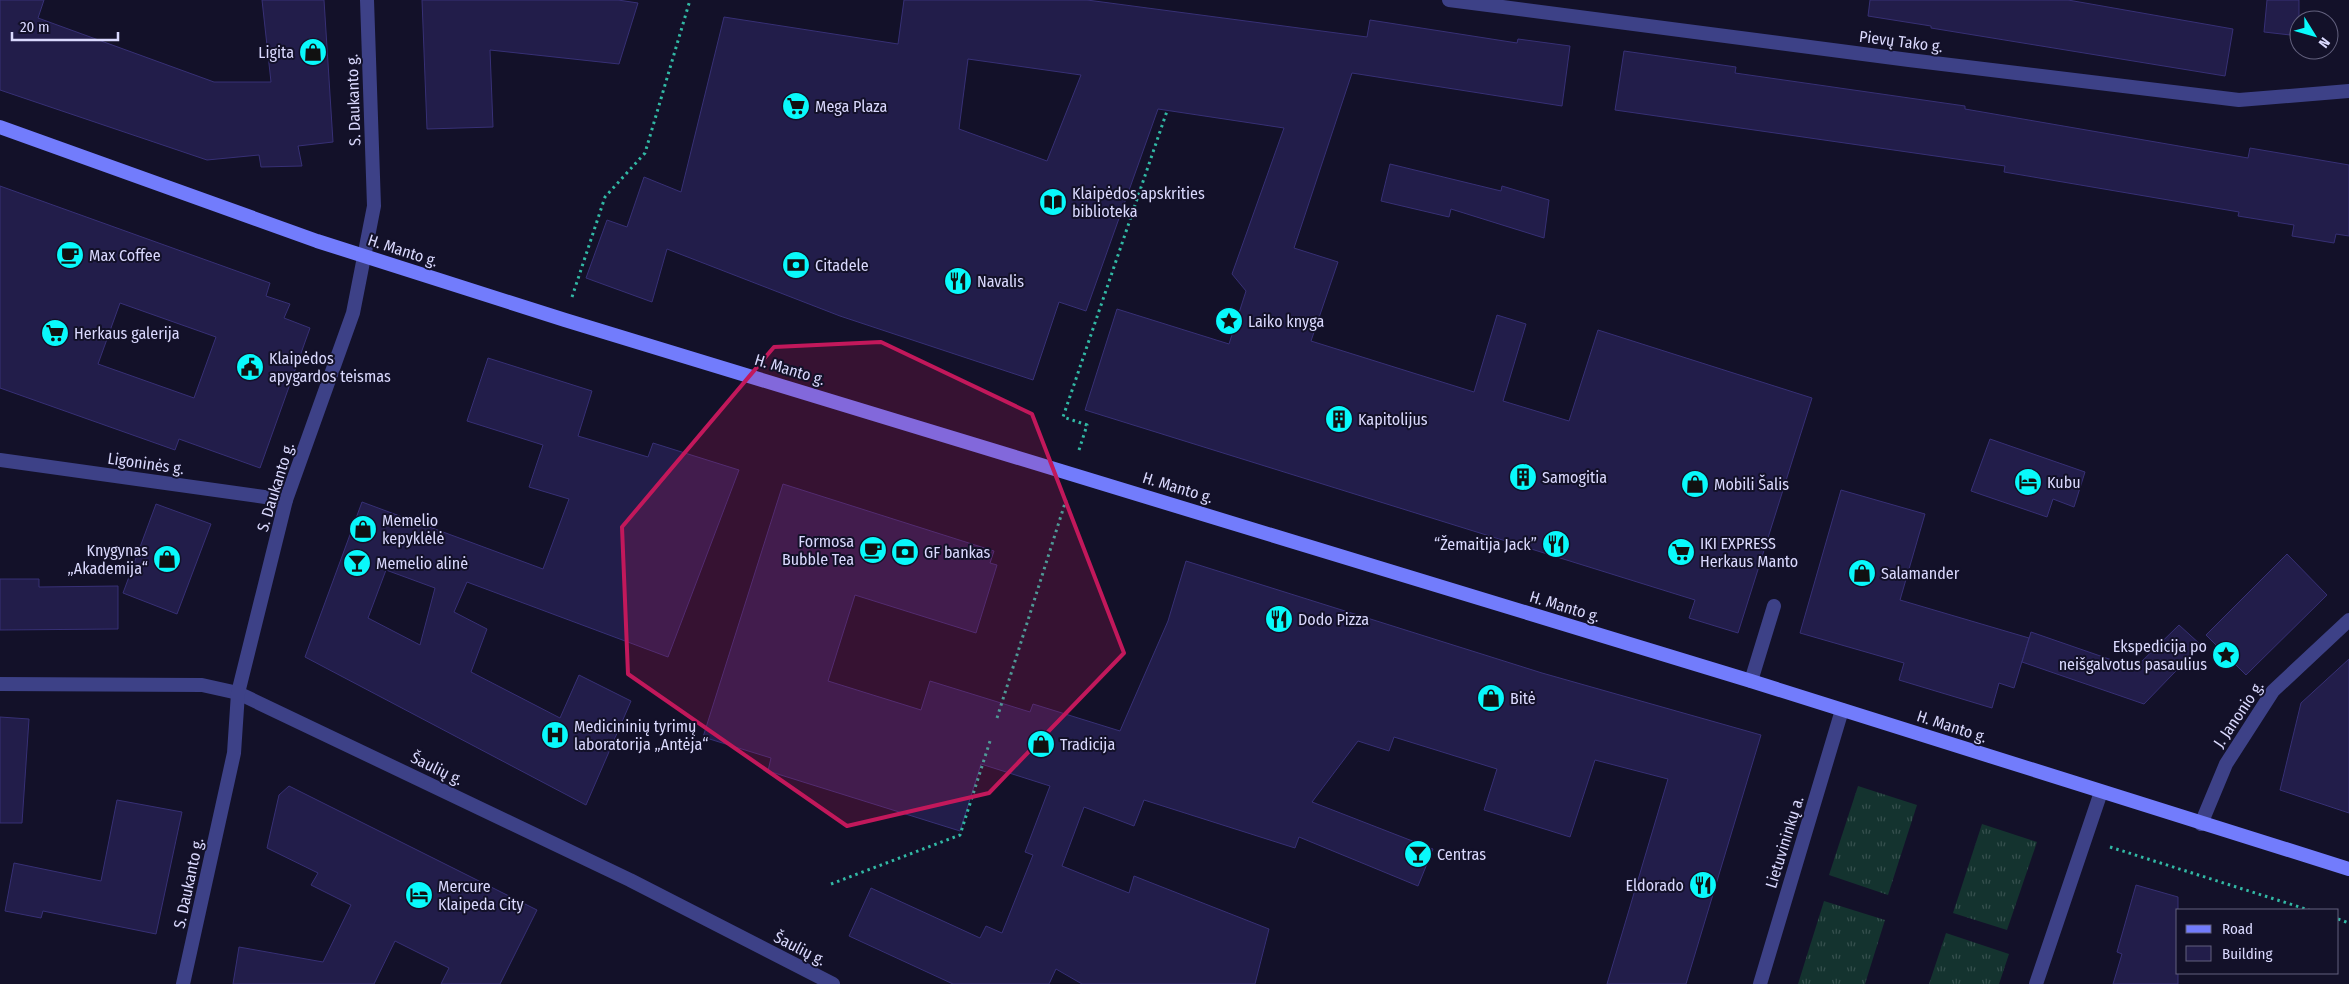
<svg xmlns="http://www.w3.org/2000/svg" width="2349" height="984" viewBox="0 0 2349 984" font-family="'Fira Sans Condensed',sans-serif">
  <defs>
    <pattern id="grass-tufts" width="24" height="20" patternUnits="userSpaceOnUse" patternTransform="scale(1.25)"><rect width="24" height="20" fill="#14332f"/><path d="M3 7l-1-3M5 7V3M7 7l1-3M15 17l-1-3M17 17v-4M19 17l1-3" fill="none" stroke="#36504e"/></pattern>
  </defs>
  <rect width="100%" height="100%" fill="#131129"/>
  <!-- grass -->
  <g fill="url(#grass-tufts)">
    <polygon points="1858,786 1917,805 1888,895 1829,875"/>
    <polygon points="1982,824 2037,842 2007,930 1953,913"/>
    <polygon points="1824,901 1885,920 1865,984 1798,984"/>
    <polygon points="1946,933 2009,954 1999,984 1929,984"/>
  </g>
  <!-- building -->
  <g fill="#221d4a" stroke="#373075" fill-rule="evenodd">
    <polygon points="0,0 44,0 38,18 214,82 271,82 262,0 324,0 333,142 298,146 302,166 261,167 259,155 207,160 0,90"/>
    <polygon points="422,0 618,0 638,3 619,64 490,50 493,127 427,129"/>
    <path d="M904,0H1087L1367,37L1370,20L1517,43L1518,39L1570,46L1562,106L1352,73L1294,248L1338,262L1311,341L1474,392L1497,315L1526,324L1503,401L1569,421L1598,330L1812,398L1738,633L1689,618L1695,600L1085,410L1117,309L1229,344L1246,291L1232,274L1284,128L1158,109L1086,311L1059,302L1033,380L840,316L667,249L652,302L586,278L607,220L627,227L644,177L681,192L724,17L898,44ZM968,59L1081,75L1047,161L959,129Z"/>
    <polygon points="1870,0 2068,0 2233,29 2225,76 1931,28 1931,26 1868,16"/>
    <polygon points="2267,0 2299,0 2299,36 2264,32"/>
    <polygon points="1624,51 1736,67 1735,73 1965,106 1965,109 2248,158 2250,148 2349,165 2349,236 2336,234 2334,243 2292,236 2294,225 2238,216 2239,212 2004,172 2005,166 1615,110"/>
    <polygon points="1390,164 1501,191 1502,186 1549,200 1544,238 1451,209 1449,217 1381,201"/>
    <path d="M0,186L270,283L266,296L290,304L284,318L310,328L260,468L179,439L175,450L0,388ZM120,303L216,337L194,398L98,364Z"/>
    <path d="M488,358L592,391L578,436L648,457L653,443L739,470L668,657L467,582L454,612L487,629L471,672L560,718L579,675L631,701L586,805L305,657L362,502L543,569L569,499L529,487L543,445L467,421ZM386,570L435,588L420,645L368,618Z"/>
    <polygon points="1990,439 2085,472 2074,507 2053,499 2047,517 1971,491"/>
    <polygon points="783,484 994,551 990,563 997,565 976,633 855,595 828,681 921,710 930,681 1030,712 1033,704 1120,731 1168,621 1186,561 1542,673 1761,735 1686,984 1607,984 1668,779 1595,760 1570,837 1484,810 1497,769 1394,737 1389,751 1358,741 1312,802 1433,849 1418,886 1299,837 1295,848 1144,800 1134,826 1084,807 1062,866 1129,893 1134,876 1269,929 1255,984 1082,984 1056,969 1049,984 953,984 849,936 871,888 980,938 986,926 1002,933 1033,855 1025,852 1050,786 981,764 960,831 768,771 771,758 703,737"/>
    <polygon points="1841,490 1925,514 1900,600 2029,638 2014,688 1999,683 1992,708 1899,680 1904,663 1800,633"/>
    <polygon points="156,504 211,524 177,614 123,593"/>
    <polygon points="2287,554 2327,595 2246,675 2206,635"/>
    <polygon points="0,579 39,579 39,587 118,586 118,629 0,630"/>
    <polygon points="2179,625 2201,645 2144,704 2022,662 2031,632 2135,668"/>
    <polygon points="2349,659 2349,813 2280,790 2301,703"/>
    <polygon points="0,717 29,719 22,823 0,823"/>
    <polygon points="289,786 537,910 500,984 441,984 449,968 395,941 374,984 233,984 239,947 323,962 351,905 311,885 318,873 267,848 279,795"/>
    <polygon points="117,800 182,812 156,934 43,911 41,918 5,911 14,863 101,881"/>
    <polygon points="2136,885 2178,897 2178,984 2113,984 2122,954 2117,952"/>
  </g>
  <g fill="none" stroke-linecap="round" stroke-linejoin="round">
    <!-- path -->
    <g stroke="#32b9a5" stroke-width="3" stroke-dasharray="2.5 4" stroke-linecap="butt">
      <polyline points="572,297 605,197 645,153 690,0"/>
      <polyline points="1079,450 1087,425 1063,417 1167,111"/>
      <polyline points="997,718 1066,500"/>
      <polyline points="2110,847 2309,910"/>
      <polyline points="831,884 960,835 991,738"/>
      <polyline points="2338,919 2349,923"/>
    </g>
    <!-- service -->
    <polyline stroke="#3d4187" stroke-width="14" points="1751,681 1774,606"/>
    <!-- minor -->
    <g stroke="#3d4187" stroke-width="14">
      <polyline points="1449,0 1909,60 2239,100 2349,91"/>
      <polyline points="0,460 286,500"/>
      <polyline points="0,684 202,685 238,693 630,880 833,984"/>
      <polyline points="2201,824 2226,764 2273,691 2349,620"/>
      <polyline points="183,984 234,753 238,693 286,500 353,313 374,206 367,0"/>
      <polyline points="1760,984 1842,710"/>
      <polyline points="2036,984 2101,792"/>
    </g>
    <!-- secondary -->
    <polyline stroke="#727cfc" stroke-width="14" points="0,127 317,241 565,320 1751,681 2349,869"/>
  </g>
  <!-- marked area -->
  <path fill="#c2185b" fill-opacity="0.2" stroke="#c2185b" stroke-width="4" stroke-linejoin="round" d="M881,342L1032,414L1124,653L989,793L847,826L628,674L622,527L774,347Z"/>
  <!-- icons -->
  <defs>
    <g id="shop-disc" transform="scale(1.4375)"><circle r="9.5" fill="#09f9fb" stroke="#131129"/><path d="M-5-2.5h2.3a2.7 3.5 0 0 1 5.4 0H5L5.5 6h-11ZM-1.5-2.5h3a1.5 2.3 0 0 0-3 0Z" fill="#111"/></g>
    <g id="supermarket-disc" transform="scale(1.4375)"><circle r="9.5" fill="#09f9fb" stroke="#131129"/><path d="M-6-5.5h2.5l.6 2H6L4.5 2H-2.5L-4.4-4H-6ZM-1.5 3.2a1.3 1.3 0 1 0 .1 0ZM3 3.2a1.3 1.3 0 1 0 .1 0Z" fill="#111"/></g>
    <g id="library-disc" transform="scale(1.4375)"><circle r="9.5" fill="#09f9fb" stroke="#131129"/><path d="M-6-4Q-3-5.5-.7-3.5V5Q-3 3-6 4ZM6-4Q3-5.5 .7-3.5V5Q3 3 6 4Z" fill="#111"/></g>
    <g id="cafe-disc" transform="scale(1.4375)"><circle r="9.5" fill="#09f9fb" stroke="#131129"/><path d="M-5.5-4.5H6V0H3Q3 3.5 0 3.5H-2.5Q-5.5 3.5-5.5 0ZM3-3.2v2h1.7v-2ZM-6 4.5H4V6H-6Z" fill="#111"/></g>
    <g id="bank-disc" transform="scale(1.4375)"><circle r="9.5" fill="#09f9fb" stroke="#131129"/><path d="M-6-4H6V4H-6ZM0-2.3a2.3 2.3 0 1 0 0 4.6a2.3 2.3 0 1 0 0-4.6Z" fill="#111"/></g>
    <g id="restaurant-disc" transform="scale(1.4375)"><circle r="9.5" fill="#09f9fb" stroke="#131129"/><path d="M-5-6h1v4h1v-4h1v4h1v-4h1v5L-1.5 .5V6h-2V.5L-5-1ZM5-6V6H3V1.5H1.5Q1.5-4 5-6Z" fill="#111"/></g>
    <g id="sight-disc" transform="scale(1.4375)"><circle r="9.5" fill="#09f9fb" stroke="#131129"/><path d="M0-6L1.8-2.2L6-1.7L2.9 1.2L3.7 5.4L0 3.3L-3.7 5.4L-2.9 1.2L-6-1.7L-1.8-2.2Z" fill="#111"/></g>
    <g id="civic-disc" transform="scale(1.4375)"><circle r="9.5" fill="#09f9fb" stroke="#131129"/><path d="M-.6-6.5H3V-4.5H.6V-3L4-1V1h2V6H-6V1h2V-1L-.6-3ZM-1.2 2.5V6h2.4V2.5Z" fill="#111"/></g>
    <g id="building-disc" transform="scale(1.4375)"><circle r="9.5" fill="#09f9fb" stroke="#131129"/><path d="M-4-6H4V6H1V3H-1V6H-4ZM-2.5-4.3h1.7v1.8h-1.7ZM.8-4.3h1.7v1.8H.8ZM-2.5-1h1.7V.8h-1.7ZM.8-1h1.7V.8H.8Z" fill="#111"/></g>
    <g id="hotel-disc" transform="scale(1.4375)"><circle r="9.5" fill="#09f9fb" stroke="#131129"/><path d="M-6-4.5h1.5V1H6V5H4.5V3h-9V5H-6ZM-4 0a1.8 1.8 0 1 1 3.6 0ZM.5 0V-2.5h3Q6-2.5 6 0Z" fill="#111"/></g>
    <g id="bar-disc" transform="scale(1.4375)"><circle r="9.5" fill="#09f9fb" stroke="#131129"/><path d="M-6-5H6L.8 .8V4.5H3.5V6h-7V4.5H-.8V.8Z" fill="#111"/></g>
    <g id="hospital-disc" transform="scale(1.4375)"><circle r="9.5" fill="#09f9fb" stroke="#131129"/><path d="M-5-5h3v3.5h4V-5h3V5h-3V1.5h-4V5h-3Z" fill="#111"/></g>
  </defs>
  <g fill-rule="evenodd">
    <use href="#shop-disc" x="313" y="52"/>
    <use href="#supermarket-disc" x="796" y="106"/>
    <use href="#library-disc" x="1053" y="202"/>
    <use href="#cafe-disc" x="70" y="255"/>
    <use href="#bank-disc" x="796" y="265"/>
    <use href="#restaurant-disc" x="958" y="281"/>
    <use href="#sight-disc" x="1229" y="321"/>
    <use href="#supermarket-disc" x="55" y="333"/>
    <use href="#civic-disc" x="250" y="367"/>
    <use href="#building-disc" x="1339" y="419"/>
    <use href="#building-disc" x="1523" y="477"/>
    <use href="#hotel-disc" x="2028" y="482"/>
    <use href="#shop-disc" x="1695" y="484"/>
    <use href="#shop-disc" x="363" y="529"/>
    <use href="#restaurant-disc" x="1556" y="544"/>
    <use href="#cafe-disc" x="873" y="550"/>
    <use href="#bank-disc" x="905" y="552"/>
    <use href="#supermarket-disc" x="1681" y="552"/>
    <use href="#shop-disc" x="167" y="559"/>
    <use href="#bar-disc" x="357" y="563"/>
    <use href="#shop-disc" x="1862" y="573"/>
    <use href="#restaurant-disc" x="1279" y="619"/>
    <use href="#sight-disc" x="2226" y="655"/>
    <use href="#shop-disc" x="1491" y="698"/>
    <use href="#hospital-disc" x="555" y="735"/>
    <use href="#shop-disc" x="1041" y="744"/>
    <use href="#bar-disc" x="1418" y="854"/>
    <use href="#restaurant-disc" x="1703" y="885"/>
    <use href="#hotel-disc" x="419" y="895"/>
  </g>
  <g text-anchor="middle" stroke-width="4" stroke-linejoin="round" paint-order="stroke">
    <!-- street labels -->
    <g font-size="16" fill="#dad9fe" stroke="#131129">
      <text transform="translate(1901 41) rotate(7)" y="6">Pievų Tako g.</text>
      <text transform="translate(353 100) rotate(-92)" y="6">S. Daukanto g.</text>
      <text transform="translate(403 250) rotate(18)" y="6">H. Manto g.</text>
      <text transform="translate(790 369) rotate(17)" y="6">H. Manto g.</text>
      <text transform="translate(146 463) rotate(8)" y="6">Ligoninės g.</text>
      <text transform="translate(275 487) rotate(-73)" y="6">S. Daukanto g.</text>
      <text transform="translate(1178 487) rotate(17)" y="6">H. Manto g.</text>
      <text transform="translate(1565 606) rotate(17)" y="6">H. Manto g.</text>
      <text transform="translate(2238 714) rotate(-56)" y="6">J. Janonio g.</text>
      <text transform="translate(1952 726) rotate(18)" y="6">H. Manto g.</text>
      <text transform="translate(437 768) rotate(26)" y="6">Šaulių g.</text>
      <text transform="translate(1784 842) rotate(-73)" y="6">Lietuvininkų a.</text>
      <text transform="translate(188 883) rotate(-78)" y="6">S. Daukanto g.</text>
      <text transform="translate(800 948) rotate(27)" y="6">Šaulių g.</text>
    </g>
    <!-- poi labels -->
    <g font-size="16" fill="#dad9fe" stroke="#131129" text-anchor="start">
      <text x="294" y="58" text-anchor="end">Ligita</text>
      <text x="815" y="112">Mega Plaza</text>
      <text x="1072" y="199">Klaipėdos apskrities<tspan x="1072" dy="18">biblioteka</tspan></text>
      <text x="89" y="261">Max Coffee</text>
      <text x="815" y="271">Citadele</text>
      <text x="977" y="287">Navalis</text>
      <text x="1248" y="327">Laiko knyga</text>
      <text x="74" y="339">Herkaus galerija</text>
      <text x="269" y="364">Klaipėdos<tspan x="269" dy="18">apygardos teismas</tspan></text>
      <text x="1358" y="425">Kapitolijus</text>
      <text x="1542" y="483">Samogitia</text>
      <text x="2047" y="488">Kubu</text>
      <text x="1714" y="490">Mobili Šalis</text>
      <text x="382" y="526">Memelio<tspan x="382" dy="18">kepyklėlė</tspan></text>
      <text x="854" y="547" text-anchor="end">Formosa<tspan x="854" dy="18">Bubble Tea</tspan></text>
      <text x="1700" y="549">IKI EXPRESS<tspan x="1700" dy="18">Herkaus Manto</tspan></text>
      <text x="1537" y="550" text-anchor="end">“Žemaitija Jack”</text>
      <text x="148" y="556" text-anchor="end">Knygynas<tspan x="148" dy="18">„Akademija“</tspan></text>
      <text x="924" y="558">GF bankas</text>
      <text x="376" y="569">Memelio alinė</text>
      <text x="1881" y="579">Salamander</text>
      <text x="1298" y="625">Dodo Pizza</text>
      <text x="2207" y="652" text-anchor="end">Ekspedicija po<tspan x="2207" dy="18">neišgalvotus pasaulius</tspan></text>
      <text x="1510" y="704">Bitė</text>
      <text x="574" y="732">Medicininių tyrimų<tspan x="574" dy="18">laboratorija „Antėja“</tspan></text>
      <text x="1060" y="750">Tradicija</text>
      <text x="1437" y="860">Centras</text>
      <text x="1684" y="891" text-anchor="end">Eldorado</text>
      <text x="438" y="892">Mercure<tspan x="438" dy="18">Klaipeda City</tspan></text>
    </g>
  </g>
  <!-- legend -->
  <rect x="2176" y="909" width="162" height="65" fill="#131129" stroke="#63617e"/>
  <rect x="2186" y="925" width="25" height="8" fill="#727cfc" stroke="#63617e"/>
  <text x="2222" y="934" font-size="15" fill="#dad9fe">Road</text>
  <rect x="2186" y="946" width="25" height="15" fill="#221d4a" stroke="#63617e"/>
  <text x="2222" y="959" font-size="15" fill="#dad9fe">Building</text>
  <!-- north arrow -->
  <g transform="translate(2314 35) rotate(127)"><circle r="24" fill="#131129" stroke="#63617e"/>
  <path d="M0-4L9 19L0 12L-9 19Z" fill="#09f9fb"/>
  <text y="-8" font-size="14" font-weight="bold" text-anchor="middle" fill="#dad9fe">N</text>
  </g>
  <!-- scale -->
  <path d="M12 32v8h106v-8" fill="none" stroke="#dad9fe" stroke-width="2.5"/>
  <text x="20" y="32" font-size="15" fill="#dad9fe" stroke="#131129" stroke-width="4" paint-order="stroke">20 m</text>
</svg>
